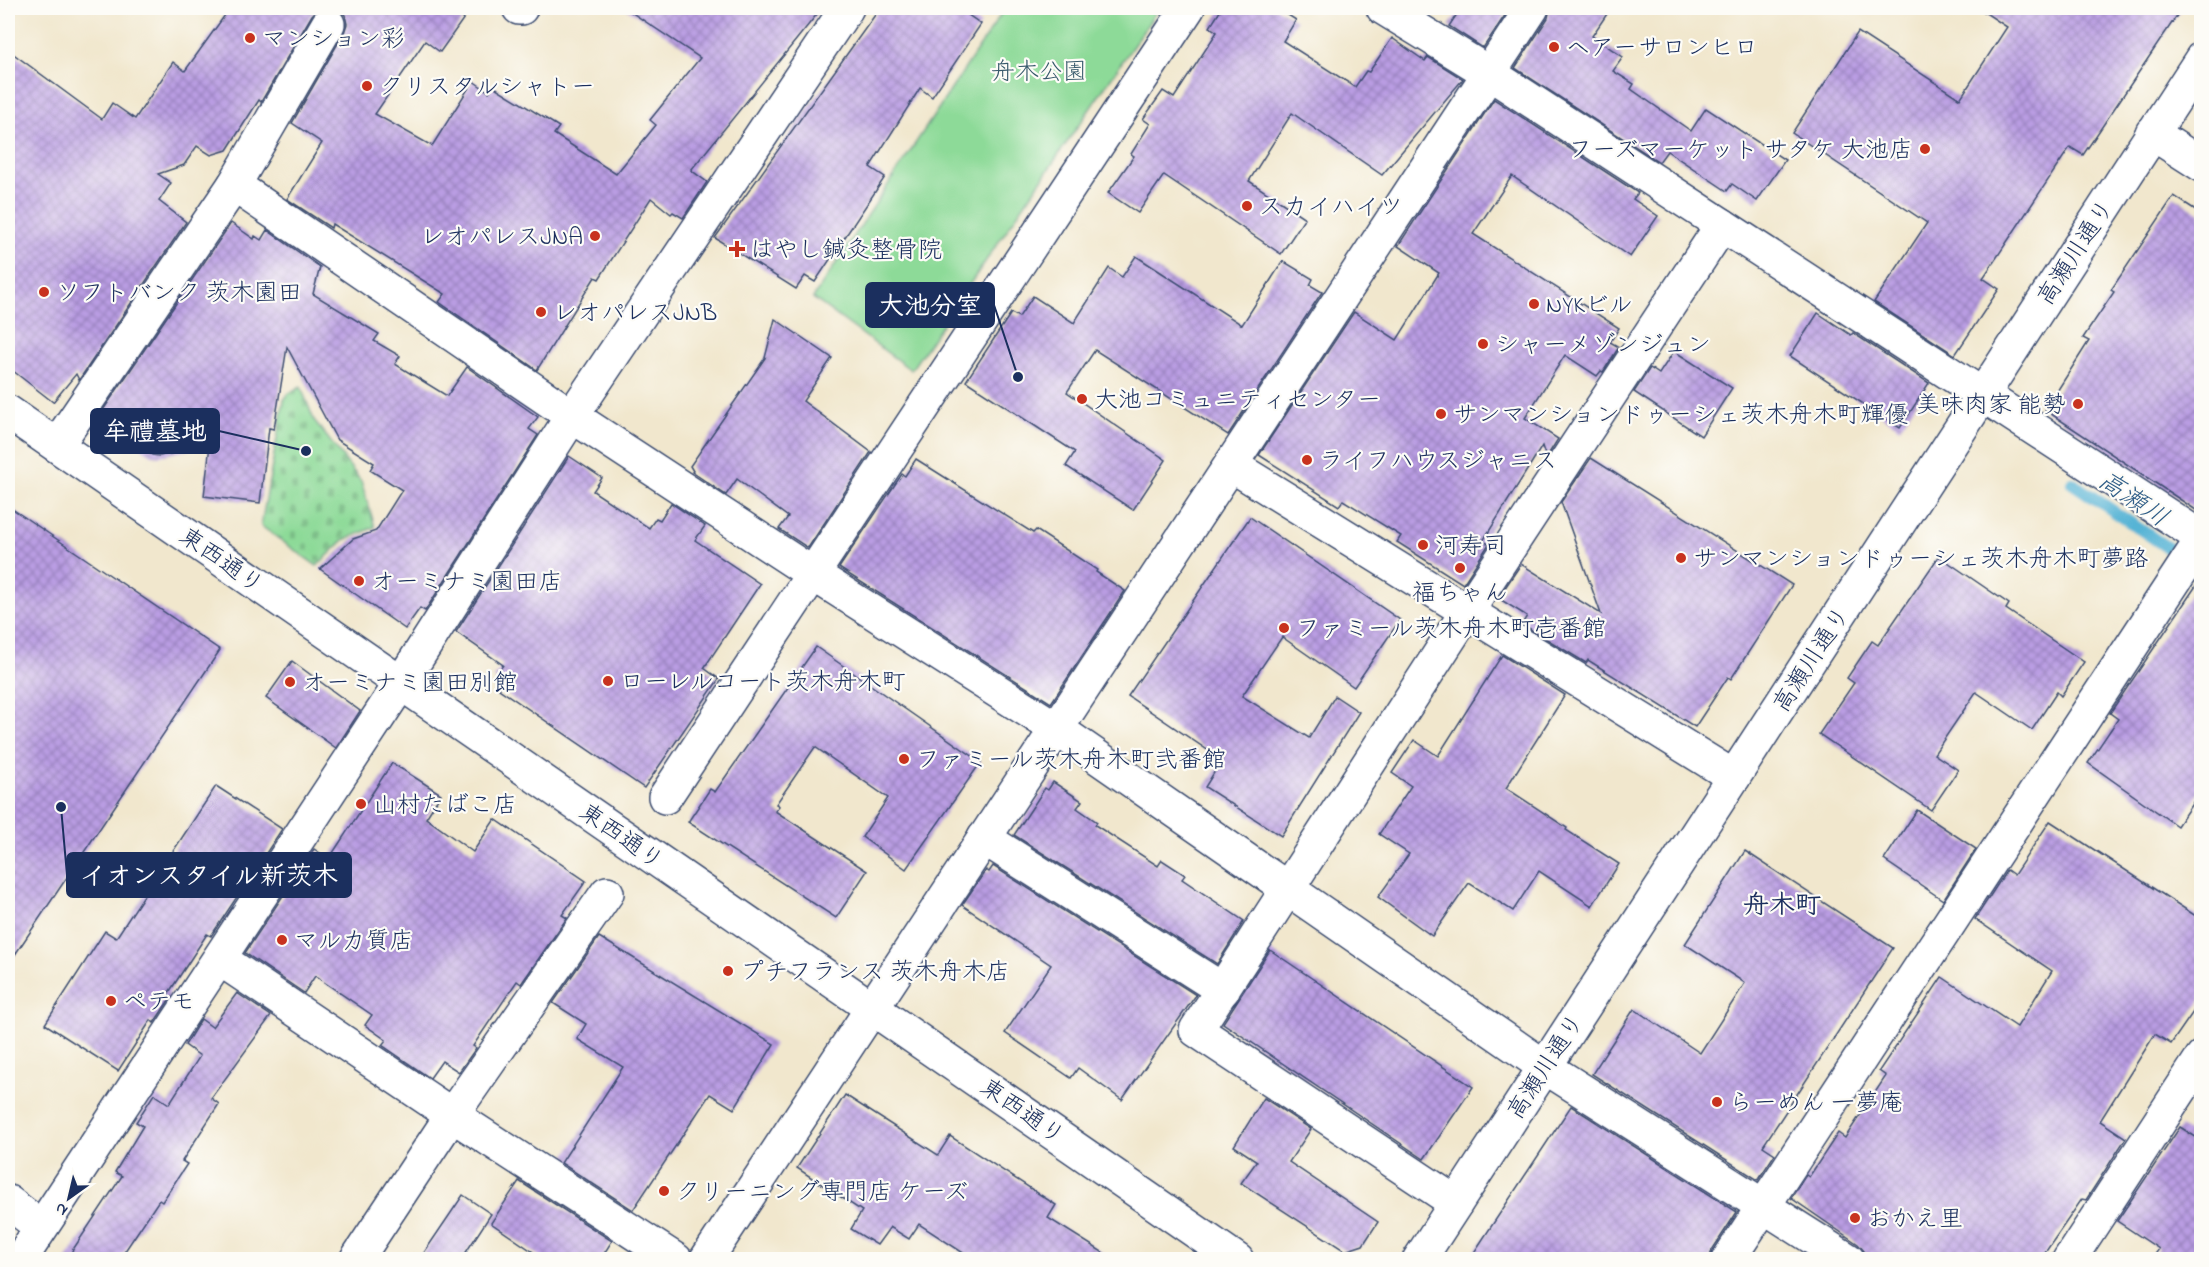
<svg xmlns="http://www.w3.org/2000/svg" width="2209" height="1267" viewBox="0 0 2209 1267" font-family="'Indie Flower','Klee One',sans-serif">
  <defs>
    <pattern id="cemetery-stones" width="16" height="16" patternUnits="userSpaceOnUse" patternTransform="scale(1.5)"><rect width="16" height="16" fill="#8dda98"/><path d="M2 7V4a2 2 0 0 1 4 0v3zM10 15v-3a2 2 0 0 1 4 0v3z" fill="#79bb85"/></pattern>
    <pattern id="building-cross-hatch" width="8" height="8" patternUnits="userSpaceOnUse" patternTransform="scale(1.5)"><rect width="8" height="8" fill="#ba9de3"/><path d="M0 0l8 8M0 8l8-8" fill="none" stroke="#9680bb"/></pattern>
  </defs>
  <rect width="100%" height="100%" fill="#fdfcf7"/>
  <filter id="ink" filterUnits="userSpaceOnUse"><feTurbulence type="fractalNoise" baseFrequency=".0167" numOctaves="2"/><feDisplacementMap in="SourceGraphic" scale="12" xChannelSelector="R" yChannelSelector="G"/><feConvolveMatrix kernelMatrix="1 2 1 2 8 2 1 2 1" color-interpolation-filters="sRGB"/></filter>
  <filter id="wash" filterUnits="userSpaceOnUse"><feTurbulence type="fractalNoise" baseFrequency=".008" numOctaves="4" result="noise"/><feDisplacementMap in="SourceGraphic" scale="24" xChannelSelector="R" yChannelSelector="G"/><feGaussianBlur stdDeviation="1.35" result="paint"/><feColorMatrix in="noise" values="0 0 0 0 0 0 0 0 0 0 0 0 0 0 0 0 0 1.4 0 .05"/><feComposite in="paint" operator="in"/></filter>
  <g filter="url(#wash)">
    <rect width="100%" height="100%" fill="#f1e7cd"/>
    <!-- green -->
    <polygon fill="#8dda98" stroke="#54847b" stroke-width="1.5" points="1005,8 1159,8 911,370 813,298"/>
    <!-- cemetery -->
    <polygon fill="url(#cemetery-stones)" stroke="#54847b" stroke-width="1.5" points="301,387 314,420 361,481 375,527 344,540 317,566 261,526 284,400 289,393"/>
    <g fill="none" stroke-linecap="round" stroke-linejoin="round">
      <!-- stream -->
      <polyline stroke="#57b4d5" stroke-width="12" points="2072,483 2202,571"/>
    </g>
    <g id="blocks">
      <!-- building -->
      <g fill="url(#building-cross-hatch)">
        <polygon points="230,8 319,8 312,15 261,102 259,100 227,150 211,155 197,146 184,165 158,174 171,183 159,201 186,222 79,380 76,374 53,402 8,367 8,50 102,119 112,103 135,119 173,62 185,71"/>
        <polygon points="337,8 471,8 440,52 425,41 375,114 432,146 473,81 489,92 493,86 559,127 554,134 616,174 656,125 650,120 700,58 625,8 822,8 691,170 707,182 683,218 673,212 671,214 651,198 599,279 595,277 537,370 439,302 445,294 332,224 331,228 287,199 322,143 292,123 344,33 347,24 345,15"/>
        <polygon points="880,8 958,8 981,24 932,97 920,88 870,167 885,177 815,282 805,276 796,289 715,238"/>
        <polygon points="1222,8 1277,8 1296,20 1283,41 1355,87 1366,71 1369,72 1392,38 1425,61 1428,57 1463,79 1382,175 1292,113 1249,181 1305,218 1281,254 1164,175 1138,213 1108,193 1134,156 1131,154 1150,124 1143,119 1163,91 1174,98 1217,32 1210,27"/>
        <polygon points="1461,8 1510,8 1483,48 1449,26"/>
        <polygon points="1550,8 1611,8 1592,36 1623,57 1613,71 1634,84 1631,89 1691,131 1706,108 1785,160 1757,201 1732,184 1727,191 1667,151 1659,162 1515,68 1548,18"/>
        <polygon points="1978,8 2182,8 2083,155 2070,147 1983,278 1999,289 1955,355 1874,302 1927,223 1792,133 1858,32 1960,99 2007,27"/>
        <polygon points="1494,99 1638,193 1633,199 1658,216 1630,257 1512,176 1473,234 1619,328 1610,342 1619,347 1603,372 1601,371 1597,376 1565,355 1525,418 1558,439 1546,458 1542,446 1483,541 1489,544 1463,584 1397,542 1401,536 1343,500 1339,506 1259,455 1354,312 1397,340 1439,273 1398,246"/>
        <polygon points="2174,196 2202,214 2202,514 2045,410 2089,341 2083,338 2114,292 2111,290"/>
        <polygon points="231,223 254,239 255,236 261,240 267,230 320,267 313,294 379,334 374,341 400,356 395,364 447,396 467,367 538,417 529,429 538,435 425,611 420,608 405,629 320,569 353,539 376,531 402,490 370,470 374,463 337,440 287,347 274,429 269,428 260,503 204,496 210,445 160,456 152,455 97,419"/>
        <polygon points="1136,256 1242,325 1283,261 1313,279 1310,285 1322,292 1228,435 1095,350 1067,392 1166,460 1133,510 1066,466 1075,452 966,381 1011,313 1019,317 1033,296 1074,323 1109,268 1122,277"/>
        <polygon points="1818,313 1851,335 1853,333 1929,383 1900,428 1790,356"/>
        <polygon points="775,319 832,358 803,401 871,452 808,548 779,529 788,517 737,479 726,495 692,472 693,471 690,466 765,358"/>
        <polygon points="1674,351 1732,388 1701,436 1634,392 1650,368 1659,374"/>
        <polygon points="569,456 602,478 593,491 649,528 656,518 660,520 671,503 705,526 695,540 760,584 704,668 719,679 644,788 499,689 503,684 494,678 503,665 456,632"/>
        <polygon points="1591,458 1792,585 1731,679 1728,677 1695,727 1588,660 1586,663 1522,624 1527,616 1498,598 1521,564 1601,614 1561,502"/>
        <polygon points="916,459 1033,533 1036,530 1097,570 1096,572 1125,591 1051,703 839,568 902,474 905,476"/>
        <polygon points="8,506 220,650 8,965"/>
        <polygon points="1250,517 1400,620 1354,687 1282,637 1242,696 1309,738 1335,696 1359,712 1281,836 1205,787 1222,760 1128,696"/>
        <polygon points="1939,556 2009,604 2006,609 2084,662 2061,696 2057,692 2032,730 1976,692 1934,754 1958,770 1931,810 1819,734 1854,683 1847,678 1872,641 1878,645"/>
        <polygon points="2202,577 2202,789 2177,826 2088,763 2118,719 2110,713"/>
        <polygon points="816,647 981,762 906,869 862,837 888,798 815,747 776,804 779,806 775,811 867,871 836,918 688,822 710,789 715,792"/>
        <polygon points="1502,655 1565,695 1506,788 1567,828 1566,830 1619,864 1592,906 1539,871 1513,911 1469,883 1432,936 1378,897 1409,854 1379,834 1411,786 1392,773 1414,740 1438,756"/>
        <polygon points="292,661 360,711 336,748 266,698"/>
        <polygon points="392,763 441,794 426,818 473,852 495,819 586,881 562,915 567,918 521,984 517,981 473,1046 476,1048 459,1072 442,1061 430,1078 382,1045 386,1040 365,1025 372,1015 315,976 304,993 245,953 314,849 329,859"/>
        <polygon points="1053,782 1082,801 1077,808 1097,822 1095,825 1158,866 1162,860 1185,875 1182,879 1244,921 1217,964 1014,835 1045,788 1048,790"/>
        <polygon points="216,786 282,829 211,936 207,934 168,994 171,997 154,1023 151,1020 118,1071 45,1024 105,931 116,938"/>
        <polygon points="1917,810 1976,849 1943,900 1884,860"/>
        <polygon points="2050,821 2202,920 2202,999 2171,1044 2155,1034 2100,1121 2126,1138 2086,1200 2082,1199 2040,1260 1867,1260 1864,1251 1858,1244 1791,1198 1806,1175 1809,1177 1838,1133 1845,1138 1886,1076 1879,1071 1942,977 2017,1027 2052,971 1975,919 2007,870 2014,875"/>
        <polygon points="1745,851 1893,948 1763,1146 1775,1154 1758,1180 1592,1074 1634,1009 1700,1053 1745,983 1685,944"/>
        <polygon points="993,866 1196,995 1122,1100 1078,1068 1071,1078 1005,1033 1051,965 962,905 986,870 989,872"/>
        <polygon points="599,937 774,1044 734,1109 710,1094 633,1210 561,1163 623,1067 577,1039 586,1024 553,1003"/>
        <polygon points="1270,950 1473,1087 1424,1159 1223,1023"/>
        <polygon points="237,993 271,1016 211,1098 219,1104 182,1161 187,1164 162,1202 159,1200 119,1260 66,1260 122,1176 115,1172 143,1126 136,1122 154,1094 169,1104 200,1056 185,1045 201,1019 212,1027"/>
        <polygon points="845,1095 938,1155 950,1136 1056,1205 1048,1218 1115,1260 974,1260 919,1224 909,1239 890,1227 877,1245 851,1229 862,1211 797,1168"/>
        <polygon points="1264,1098 1311,1129 1289,1162 1378,1222 1363,1245 1345,1251 1241,1183 1257,1161 1234,1146"/>
        <polygon points="1571,1106 1737,1212 1712,1250 1709,1260 1469,1260"/>
        <polygon points="2180,1127 2202,1141 2202,1260 2151,1260 2159,1249 2117,1221"/>
        <polygon points="519,1181 612,1241 600,1260 545,1260 491,1223"/>
        <polygon points="463,1195 491,1214 461,1260 419,1260"/>
      </g>
    </g>
  </g>
  <g filter="url(#ink)">
    <use href="#blocks" fill-opacity="0" stroke="#3b4b6f" stroke-width="1.5"/>
    <g fill="none" stroke-linecap="round" stroke-linejoin="round">
      <!-- minor casing -->
      <g stroke="#3b4b6f" stroke-width="36">
        <g id="minor">
          <polyline points="519,8 521,8"/>
          <polyline points="1383,8 1489,73 2202,538"/>
          <polyline points="2152,133 2202,165"/>
          <polyline points="234,185 572,416 813,574 1057,729 1545,1067 1848,1260"/>
          <polyline points="8,412 1237,1260"/>
          <polyline points="57,445 234,185 328,24"/>
          <polyline points="1231,465 1734,777"/>
          <polyline points="665,797 1188,8"/>
          <polyline points="984,838 1223,990"/>
          <polyline points="220,959 452,1115 676,1260"/>
          <polyline points="8,1202 41,1227"/>
          <polyline points="1456,1203 1196,1030 1468,610 1722,225"/>
          <polyline points="20,1260 401,683 572,416 847,8"/>
          <polyline points="356,1260 452,1115 607,893"/>
          <polyline points="706,1260 1532,8"/>
          <polyline points="1419,1260 2202,58"/>
          <polyline points="1728,1260 2202,539"/>
          <polyline points="2069,1260 2202,1057"/>
        </g>
      </g>
      <!-- minor -->
      <use href="#minor" stroke="#fff" stroke-width="33"/>
    </g>
  </g>
  <!-- markers -->
  <g fill="#c8321e" stroke="#fdfcf7" stroke-width="2">
    <circle cx="250" cy="38" r="6"/>
    <circle cx="1554" cy="47" r="6"/>
    <circle cx="367" cy="86" r="6"/>
    <circle cx="1925" cy="149" r="6"/>
    <circle cx="1247" cy="206" r="6"/>
    <circle cx="595" cy="236" r="6"/>
    <path d="M734 240h6v6h6v6h-6v6h-6v-6h-6v-6h6z"/>
    <circle cx="44" cy="292" r="6"/>
    <circle cx="1534" cy="304" r="6"/>
    <circle cx="541" cy="312" r="6"/>
    <circle cx="1483" cy="344" r="6"/>
    <circle cx="1082" cy="399" r="6"/>
    <circle cx="2078" cy="404" r="6"/>
    <circle cx="1441" cy="414" r="6"/>
    <circle cx="1307" cy="460" r="6"/>
    <circle cx="1423" cy="545" r="6"/>
    <circle cx="1681" cy="558" r="6"/>
    <circle cx="1460" cy="568" r="6"/>
    <circle cx="359" cy="581" r="6"/>
    <circle cx="1284" cy="628" r="6"/>
    <circle cx="608" cy="681" r="6"/>
    <circle cx="290" cy="682" r="6"/>
    <circle cx="904" cy="759" r="6"/>
    <circle cx="361" cy="804" r="6"/>
    <circle cx="282" cy="940" r="6"/>
    <circle cx="728" cy="971" r="6"/>
    <circle cx="111" cy="1001" r="6"/>
    <circle cx="1717" cy="1102" r="6"/>
    <circle cx="664" cy="1191" r="6"/>
    <circle cx="1855" cy="1218" r="6"/>
  </g>
  <g text-anchor="middle" stroke-width="4.5" stroke-linejoin="round" paint-order="stroke">
    <!-- poi labels -->
    <g font-size="24" fill="#1b2f5e" stroke="#fdfcf7" text-anchor="start">
      <text x="262" y="46">マンション彩</text>
      <text x="1566" y="55">ヘアーサロンヒロ</text>
      <text x="379" y="94">クリスタルシャトー</text>
      <text x="1913" y="157" text-anchor="end">フーズマーケット サタケ 大池店</text>
      <text x="1259" y="214">スカイハイツ</text>
      <text x="583" y="244" text-anchor="end">レオパレスJNA</text>
      <text x="750" y="257">はやし鍼灸整骨院</text>
      <text x="56" y="300">ソフトバンク 茨木園田</text>
      <text x="1546" y="312">NYKビル</text>
      <text x="553" y="320">レオパレスJNB</text>
      <text x="1495" y="352">シャーメゾンジュン</text>
      <text x="1094" y="407">大池コミュニティセンター</text>
      <text x="2066" y="412" text-anchor="end">美味肉家 能勢</text>
      <text x="1453" y="422">サンマンションドゥーシェ茨木舟木町輝優</text>
      <text x="1319" y="468">ライフハウスジャニス</text>
      <text x="1435" y="553">河寿司</text>
      <text x="1693" y="566">サンマンションドゥーシェ茨木舟木町夢路</text>
      <text x="371" y="589">オーミナミ園田店</text>
      <text x="1460" y="600" text-anchor="middle">福ちゃん</text>
      <text x="1296" y="636">ファミール茨木舟木町壱番館</text>
      <text x="620" y="689">ローレルコート茨木舟木町</text>
      <text x="302" y="690">オーミナミ園田別館</text>
      <text x="916" y="767">ファミール茨木舟木町弐番館</text>
      <text x="373" y="812">山村たばこ店</text>
      <text x="294" y="948">マルカ質店</text>
      <text x="740" y="979">プチフランス 茨木舟木店</text>
      <text x="123" y="1009">ペテモ</text>
      <text x="1729" y="1110">らーめん 一夢庵</text>
      <text x="676" y="1199">クリーニング専門店 ケーズ</text>
      <text x="1867" y="1226">おかえ里</text>
    </g>
    <!-- park labels -->
    <g font-size="24" fill="#385a6c" stroke="#fdfcf7">
      <text x="1039" y="79">舟木公園</text>
    </g>
    <!-- street labels -->
    <g font-size="24" fill="#1b2f5e" stroke="#fdfcf7">
      <text transform="translate(2075 252) rotate(-57)" y="8">高瀬川通り</text>
      <text transform="translate(222 560) rotate(35)" y="8">東西通り</text>
      <text transform="translate(1811 659) rotate(-57)" y="8">高瀬川通り</text>
      <text transform="translate(622 836) rotate(35)" y="8">東西通り</text>
      <text transform="translate(1545 1066) rotate(-57)" y="8">高瀬川通り</text>
      <text transform="translate(1023 1111) rotate(35)" y="8">東西通り</text>
    </g>
    <!-- water labels -->
    <g font-size="26" font-style="italic" fill="#305e88" stroke="#fdfcf7">
      <text transform="translate(2134 498) rotate(34)" y="9">高瀬川</text>
    </g>
    <!-- neighbourhood labels -->
    <g font-size="26" font-weight="bold" fill="#1b2f5e" stroke="#fdfcf7">
      <text x="1782" y="913">舟木町</text>
    </g>
  </g>
  <!-- callouts -->
  <path fill="none" stroke="#1b2f5e" stroke-width="2" d="M1018 377L994 305M306 451L219 431M61 807L67 875"/>
  <g fill="#1b2f5e" stroke="#fdfcf7" stroke-width="2">
    <circle cx="1018" cy="377" r="6"/>
    <circle cx="306" cy="451" r="6"/>
    <circle cx="61" cy="807" r="6"/>
  </g>
  <g fill="#1b2f5e" stroke="#1b2f5e" stroke-width="2">
    <rect x="866" y="283" width="128" height="44" rx="6"/>
    <rect x="91" y="409" width="128" height="44" rx="6"/>
    <rect x="67" y="853" width="284" height="44" rx="6"/>
  </g>
  <g font-size="26" text-anchor="middle" font-weight="bold" fill="#fff">
    <text x="930" y="314">大池分室</text>
    <text x="155" y="440">牟禮墓地</text>
    <text x="209" y="884">イオンスタイル新茨木</text>
  </g>
  <!-- margin -->
  <rect width="2209" height="1267" fill="none" stroke="#fdfcf7" stroke-width="30"/>
  <!-- north arrow -->
  <g transform="translate(69 1198) rotate(214)" stroke="#fdfcf7" stroke-width="4.5" paint-order="stroke">
  <path d="M0-4.5L10 22L0 15L-10 22Z" fill="#1b2f5e"/>
  <text y="-9" font-size="16" font-weight="bold" text-anchor="middle" fill="#1b2f5e">N</text>
  </g>
</svg>
